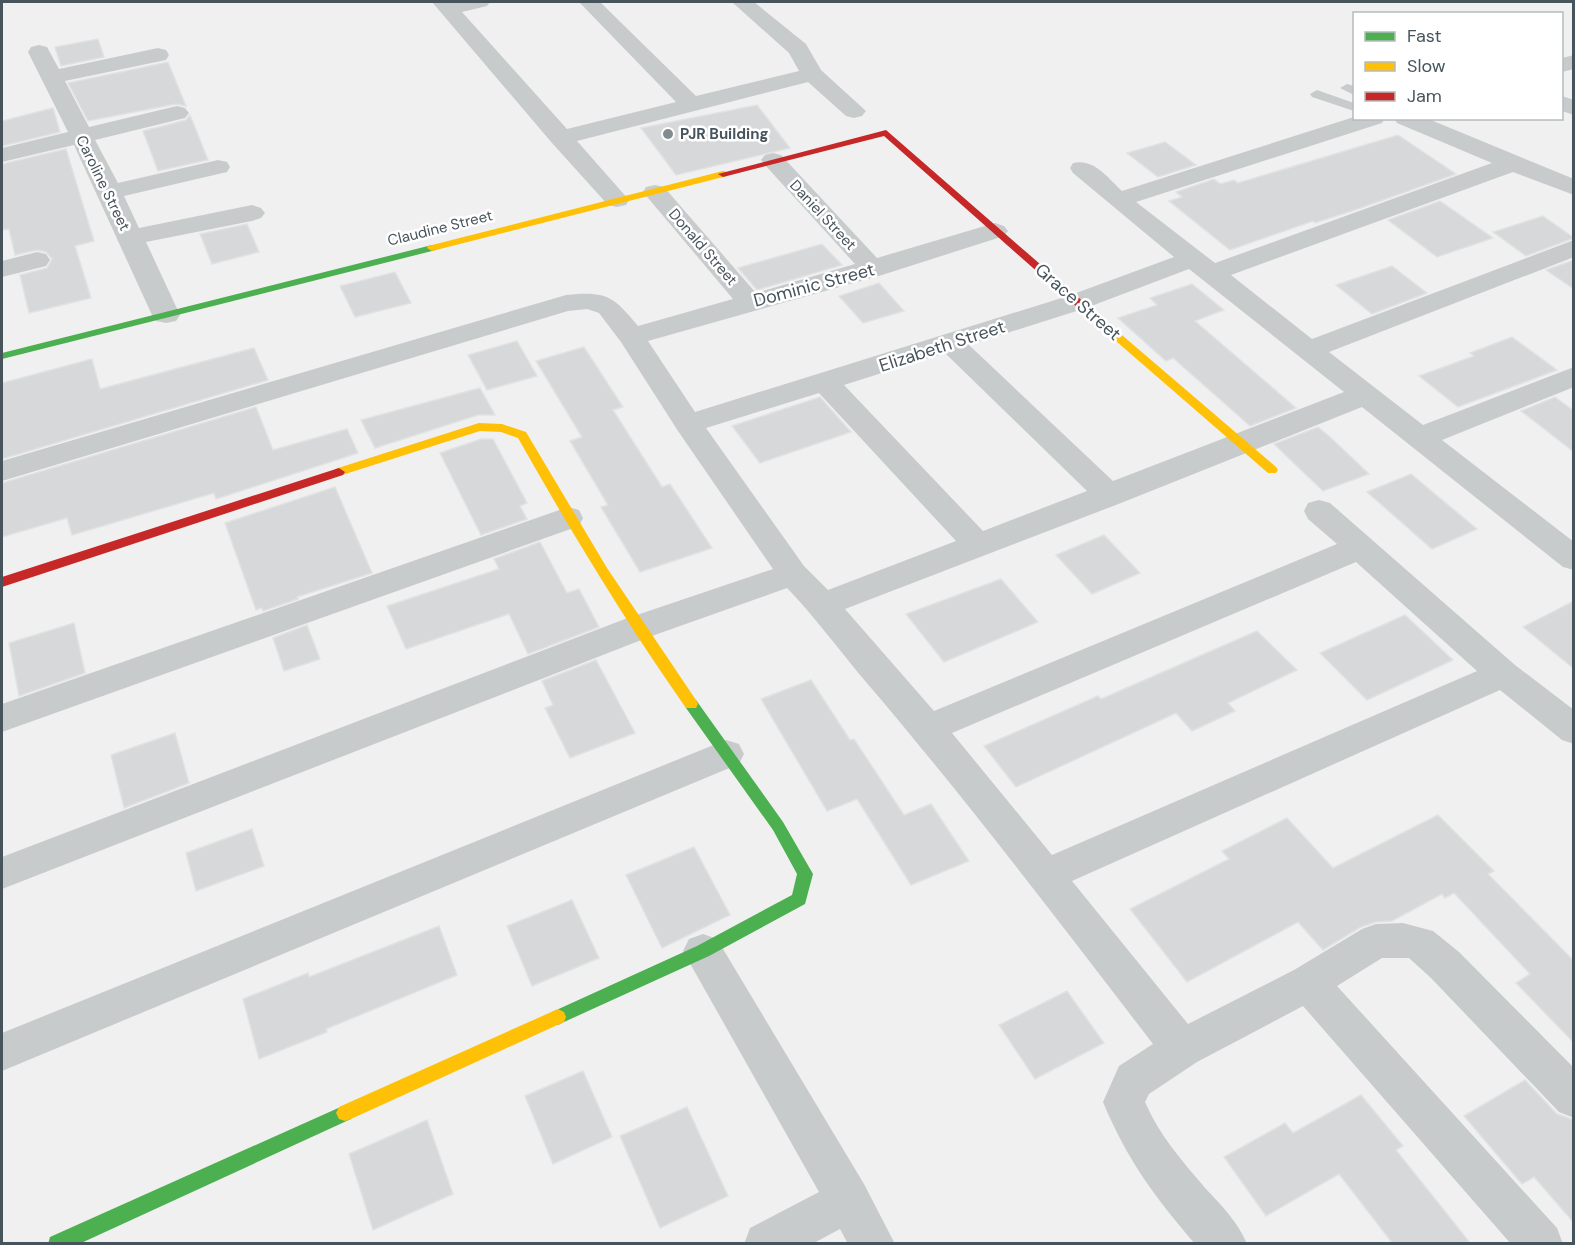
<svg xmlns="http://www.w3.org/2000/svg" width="1575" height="1245" viewBox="0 0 1575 1245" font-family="'DM Sans',sans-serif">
  <rect width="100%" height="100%" fill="#f0f0f0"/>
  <!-- building -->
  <g fill="#d6d8d9" stroke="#e1e2e3" stroke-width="1.5">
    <polygon points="98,39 104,57 61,66 55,47"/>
    <polygon points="168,62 186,106 176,104 88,121 68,83"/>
    <polygon points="757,105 790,148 676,175 641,128"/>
    <polygon points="53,108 60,132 2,146 2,121"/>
    <polygon points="190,115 208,160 158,171 143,131 186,120"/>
    <polygon points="1398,135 1456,174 1355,210 1315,223 1313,221 1230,250 1169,201 1182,197 1176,192 1214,179 1220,184 1234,180 1238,183"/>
    <polygon points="1165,142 1196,165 1158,177 1127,153"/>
    <polygon points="66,149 94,241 75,246 91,298 29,313 20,275 47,268 52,259 46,252 37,250 15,255 9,229 2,230 2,164"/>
    <polygon points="1440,201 1493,238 1437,257 1388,220"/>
    <polygon points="1543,216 1574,238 1526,256 1493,232"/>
    <polygon points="247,224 259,252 212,264 200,234"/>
    <polygon points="822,244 842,265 757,290 738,268"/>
    <polygon points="1574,260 1574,289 1546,270"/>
    <polygon points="1392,266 1427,293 1372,314 1336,285"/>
    <polygon points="395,272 411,303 355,317 340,286"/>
    <polygon points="879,283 904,311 863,323 839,296"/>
    <polygon points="1192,284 1224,310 1195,321 1296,408 1250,426 1173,358 1166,361 1118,318 1157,305 1150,298"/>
    <polygon points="1512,337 1557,370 1458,407 1419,376 1474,356 1470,353"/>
    <polygon points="517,341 537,376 487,390 468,355"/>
    <polygon points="584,347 623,407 613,410 662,487 670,484 712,548 640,572 601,507 608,505 570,441 582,437 536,361"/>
    <polygon points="254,348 268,380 2,459 2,383 92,359 100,389"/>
    <polygon points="480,388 495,415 478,415 375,448 361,420"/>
    <polygon points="820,397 851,432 760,463 732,426"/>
    <polygon points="1555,397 1574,411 1574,452 1521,411"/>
    <polygon points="256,407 273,450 347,429 358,453 216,499 214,493 72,535 67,518 2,537 2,483"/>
    <polygon points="1318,427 1330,437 1369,474 1323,491 1274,444"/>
    <polygon points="481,439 493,439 527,503 520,506 527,519 481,535 440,453"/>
    <polygon points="1411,474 1477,529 1432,549 1367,492"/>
    <polygon points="335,487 372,573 297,597 298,599 263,611 262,608 256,610 225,523"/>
    <polygon points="1104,535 1140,573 1092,594 1056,555"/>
    <polygon points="540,542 567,593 579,589 599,627 528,654 509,614 406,649 387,606 499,569 494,559"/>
    <polygon points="1001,579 1038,622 944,662 906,614"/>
    <polygon points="1574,601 1574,669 1523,627"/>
    <polygon points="1405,615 1453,660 1367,700 1320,653"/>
    <polygon points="74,623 85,673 19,696 9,643"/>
    <polygon points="307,625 320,659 284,671 273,638"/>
    <polygon points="1257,631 1297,670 1228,703 1235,711 1192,731 1176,713 1016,787 984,746 1098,696 1101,699"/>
    <polygon points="596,660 635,733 570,758 545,708 553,705 542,681"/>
    <polygon points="811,680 850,740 854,739 904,815 931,804 969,861 911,885 857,799 827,811 761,699"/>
    <polygon points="175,733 189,783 124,808 111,755"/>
    <polygon points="1438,815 1494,871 1488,874 1574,961 1574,1043 1516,983 1530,974 1454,893 1445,898 1442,894 1392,921 1376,922 1361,927 1323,950 1298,922 1187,982 1130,909 1229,859 1222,851 1287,818 1333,868"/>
    <polygon points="252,829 264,866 196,891 186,853"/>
    <polygon points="694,847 730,915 662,948 626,875"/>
    <polygon points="572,900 599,958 532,986 507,926"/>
    <polygon points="439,926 457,975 326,1029 327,1032 259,1059 243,999 308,973 309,977"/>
    <polygon points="1067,991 1104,1043 1035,1079 999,1025"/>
    <polygon points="583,1071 612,1137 553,1164 525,1096"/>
    <polygon points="1525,1080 1557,1114 1574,1120 1574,1223 1534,1177 1522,1184 1464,1116"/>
    <polygon points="1361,1095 1403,1146 1396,1150 1471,1244 1393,1244 1339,1174 1266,1216 1224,1157 1285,1123 1293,1133"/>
    <polygon points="687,1107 728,1196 660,1228 620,1136"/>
    <polygon points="427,1120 453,1194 373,1230 349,1154"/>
  </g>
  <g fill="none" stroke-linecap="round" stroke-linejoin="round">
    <!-- lane -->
    <g fill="#c8cbcc" fill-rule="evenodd">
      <polygon points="1347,84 1354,86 1354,95 1340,88"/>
      <polygon points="1317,90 1354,103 1354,111 1312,97 1310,94"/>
    </g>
    <!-- street -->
    <g fill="#c8cbcc" fill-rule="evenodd">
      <polygon points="432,2 490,2 487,6 462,12 567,129 676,102 579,2 600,2 696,96 799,71 789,53 732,2 754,2 806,44 821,70 866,111 862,116 854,118 846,116 808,82 577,141 629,200 626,205 617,207 608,205 552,143"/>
      <polygon points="39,45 47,47 59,69 158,48 166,50 169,55 166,60 65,81 89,127 177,106 185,108 189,113 185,118 95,140 118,183 218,160 227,162 230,167 227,172 124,196 139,228 252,205 261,208 265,213 261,218 252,221 146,242 180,315 176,321 166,323 156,321 152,315 74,145 2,162 2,148 68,132 28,52 31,47"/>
      <polygon points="1574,55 1574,69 1562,72 1562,58"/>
      <polygon points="1562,96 1574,100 1574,115 1562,111"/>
      <path d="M1354,117V118H1385L1382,123L1136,202L1215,263L1492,163L1397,123L1394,118H1426L1574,179V195L1513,172L1231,275L1312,339L1574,240V257L1329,352L1423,425L1574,367V387L1442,440L1574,542V570L1563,567L1362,407L1121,503L845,609L934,711L1337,544L1308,519L1304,511L1308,503L1319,500L1330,503L1515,665L1574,710V744L1562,740L1500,690L1072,881L1188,1024L1294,970L1362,929L1376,924L1403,923L1433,931L1459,952L1574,1068V1118L1559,1112L1431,978L1409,958H1382L1337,986L1557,1228L1563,1244H1511L1303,1006L1197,1062L1149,1094L1145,1102C1159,1135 1183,1162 1206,1189C1222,1206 1238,1222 1247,1244H1195C1155,1197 1127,1160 1103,1102L1119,1066L1153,1044C1057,919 963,795 860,675C836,646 814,616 787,588L649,637L2,889V857L625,619L773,569L678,431L621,342L599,313L587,309L568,311L2,481V461L566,295C607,291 613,296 638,326L733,299L643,192L646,187L655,185L664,187L756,293L855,264L765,165L761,160L765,155L773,153L781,155L877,258L995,223L1004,226L1008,231L1004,236L882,275L648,341L695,412L1068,296L1174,257L1073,173L1070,168L1073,163C1094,158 1108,178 1122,191ZM1189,269L1344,392L1113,481L969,345L1086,308ZM945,353L1087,491L983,531L844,385ZM819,393L956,541L828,590L804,566L706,428ZM1356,562L1477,671L1052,855L952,733Z"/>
      <polygon points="37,252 46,254 50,260 46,266 2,277 2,261"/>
      <polygon points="568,507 579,510 583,518 579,526 2,732 2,704"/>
      <polygon points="726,740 739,744 744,754 739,764 2,1071 2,1033"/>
      <polygon points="703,934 717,939 864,1184 895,1244 848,1244 840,1229 812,1244 744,1244 750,1228 819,1192 683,951 689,939"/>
    </g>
    <!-- fast -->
    <g fill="#4caf50" fill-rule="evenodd">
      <polygon points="432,245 437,248 436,250 2,359 2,353"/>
      <polygon points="691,698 696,700 783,822 813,874 805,904 709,956 564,1022 558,1025 552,1022 550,1017 552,1012 697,946 792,895 797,874 773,830 686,708 684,704 686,700"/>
      <polygon points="345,1105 351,1107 354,1113 351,1119 79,1244 48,1244 50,1237"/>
    </g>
    <!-- slow -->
    <g fill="#ffc107" fill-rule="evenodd">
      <polygon points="723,171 727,172 727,176 432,251 427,248 428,246"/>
      <polygon points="1098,317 1102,318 1276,467 1278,470 1276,473 1268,473 1094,322 1094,318"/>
      <path d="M479,423L502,424L526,432L607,568L696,700L698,704L696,708H686C625,621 570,530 518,438L501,432L480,431L339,476L333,472L335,469Z"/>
      <polygon points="558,1009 564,1012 566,1017 564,1022 351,1119 345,1121 339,1119 336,1113 339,1107"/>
    </g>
    <!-- jam -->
    <g fill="#c62828" fill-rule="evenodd">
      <polygon points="886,130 1102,318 1102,322 1094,322 884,136 723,177 718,174"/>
      <polygon points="339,468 345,472 343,475 2,587 2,577"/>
    </g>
  </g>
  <!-- markers -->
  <circle fill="#828b90" stroke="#fff" stroke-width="2" cx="668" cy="134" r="6"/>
  <g text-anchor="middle" stroke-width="5" stroke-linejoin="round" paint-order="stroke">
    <!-- far-poi labels -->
    <g font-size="15" font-weight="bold" fill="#47545c" stroke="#fff" text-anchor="start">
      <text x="680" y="139">PJR Building</text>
    </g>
    <!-- far-street labels -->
    <g font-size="15" fill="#47545c" stroke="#fff">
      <text transform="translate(103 183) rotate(64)" y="5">Caroline Street</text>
      <text transform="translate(823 215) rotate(47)" y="5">Daniel Street</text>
      <text transform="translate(440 228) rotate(-14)" y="5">Claudine Street</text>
      <text transform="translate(703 247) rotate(49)" y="5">Donald Street</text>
    </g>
    <!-- street labels -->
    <g font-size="18" fill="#47545c" stroke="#fff">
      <text transform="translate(814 285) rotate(-15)" y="6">Dominic Street</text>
      <text transform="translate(1078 302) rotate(41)" y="6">Grace Street</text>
      <text transform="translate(942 346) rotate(-18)" y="6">Elizabeth Street</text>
    </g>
  </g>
  <!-- border -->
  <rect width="1575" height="1245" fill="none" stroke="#47545c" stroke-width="6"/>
  <!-- legend -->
  <rect x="1353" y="12" width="210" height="108" fill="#ffffff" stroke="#b5bbbe" stroke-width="1.5"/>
  <rect x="1365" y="32" width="30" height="9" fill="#4caf50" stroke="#b5bbbe" stroke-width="1.5"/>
  <text x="1407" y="42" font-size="18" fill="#47545c">Fast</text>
  <rect x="1365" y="62" width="30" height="9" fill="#ffc107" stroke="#b5bbbe" stroke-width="1.5"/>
  <text x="1407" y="72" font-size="18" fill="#47545c">Slow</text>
  <rect x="1365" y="92" width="30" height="9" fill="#c62828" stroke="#b5bbbe" stroke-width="1.5"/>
  <text x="1407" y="102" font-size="18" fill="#47545c">Jam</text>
</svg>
